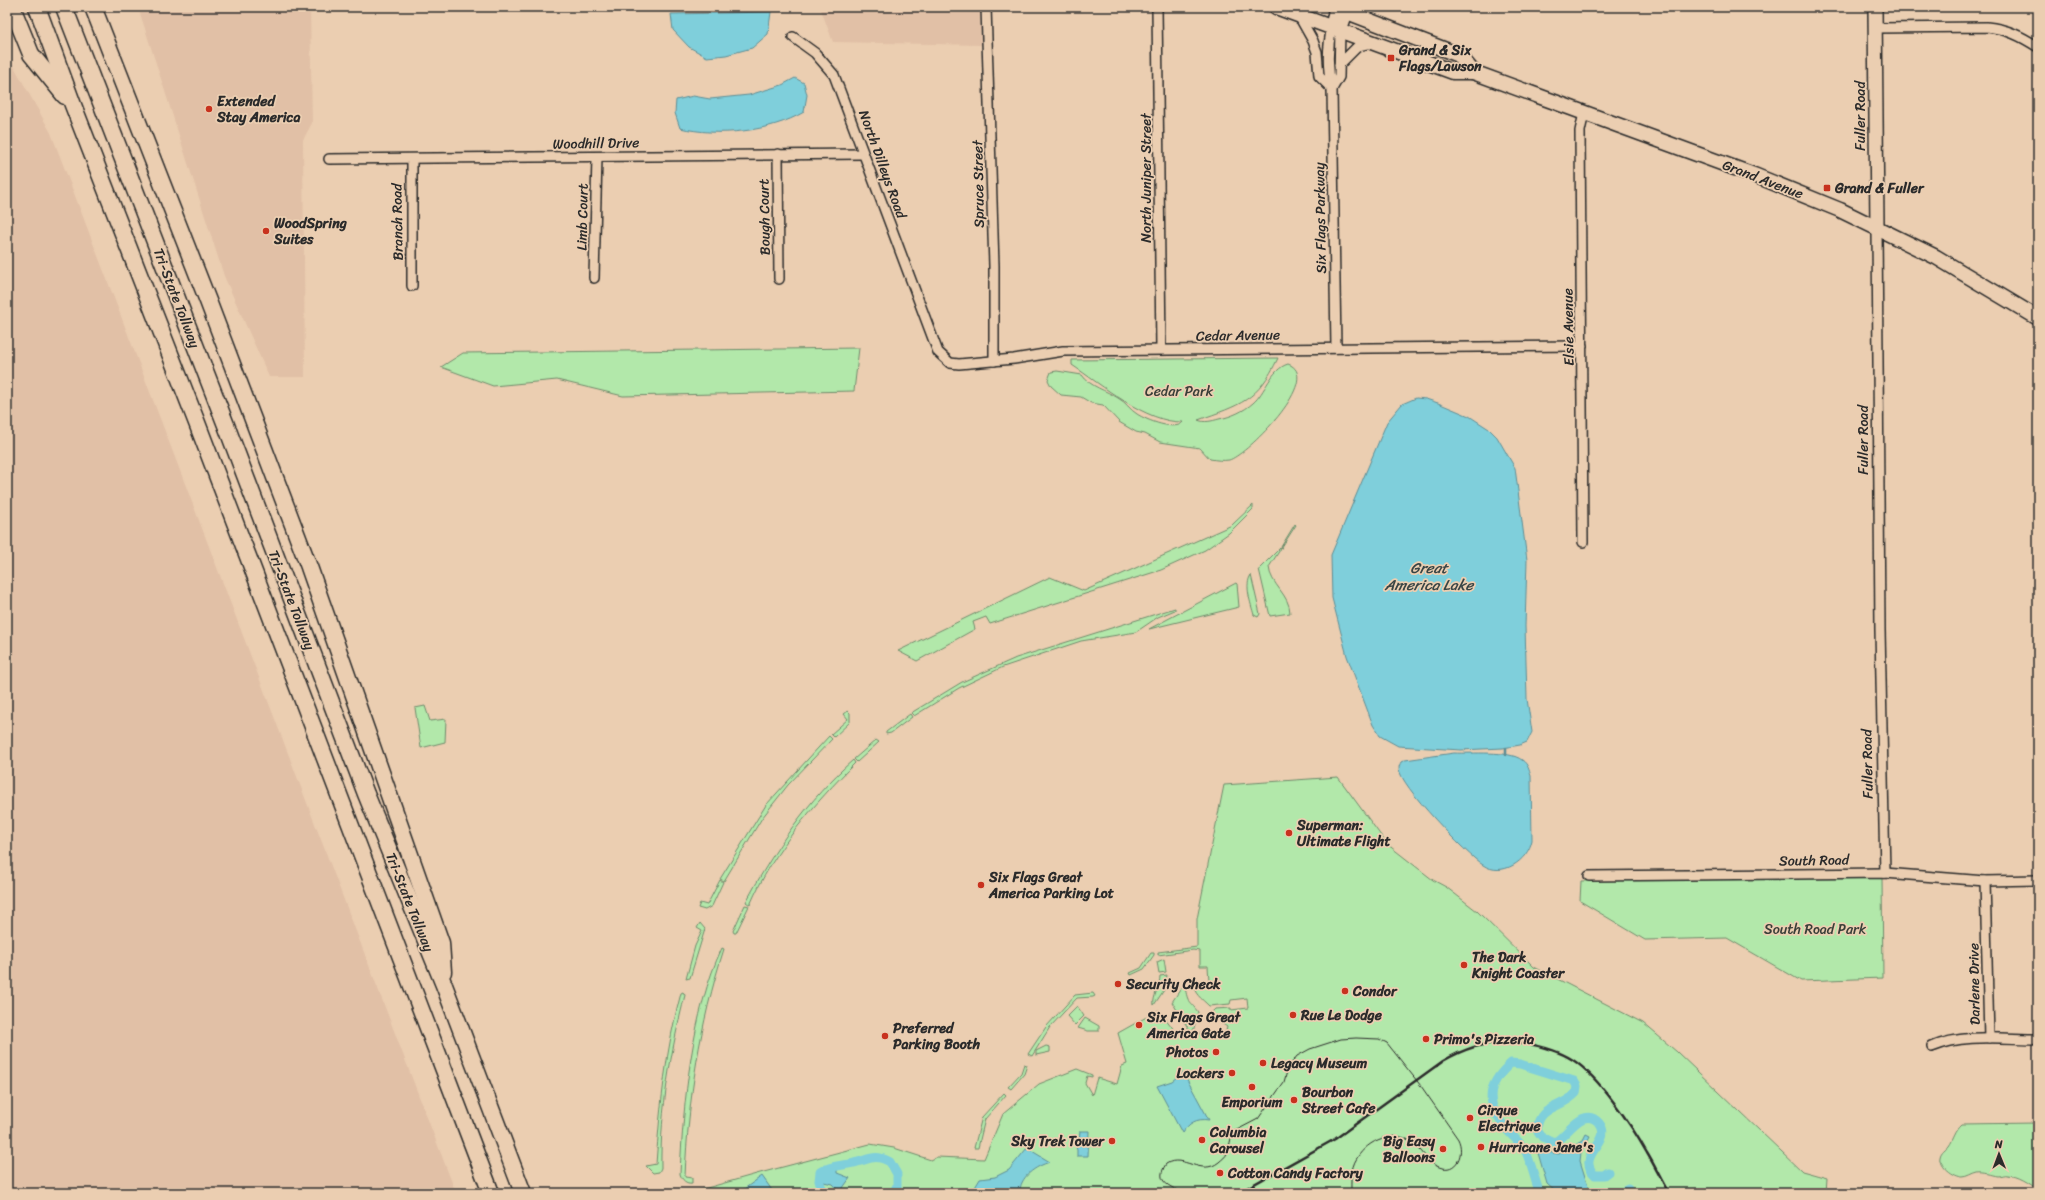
<svg xmlns="http://www.w3.org/2000/svg" width="2045" height="1200" viewBox="0 0 2045 1200" font-family="Sriracha,sans-serif">
  <rect width="100%" height="100%" fill="#ebceb1"/>
  <filter id="ink" filterUnits="userSpaceOnUse"><feTurbulence type="fractalNoise" baseFrequency=".025" numOctaves="2"/><feDisplacementMap in="SourceGraphic" scale="8" xChannelSelector="R" yChannelSelector="G"/><feConvolveMatrix kernelMatrix="1 2 1 2 8 2 1 2 1" color-interpolation-filters="sRGB"/></filter>
  <g filter="url(#ink)">
    <!-- built -->
    <g fill="#e1c0a6">
      <polygon points="138,7 310,7 312,123 303,140 305,377 269,377 224,276"/>
      <polygon points="820,7 980,7 981,45 833,42"/>
      <polygon points="7,54 51,133 456,1193 7,1193"/>
    </g>
    <!-- green -->
    <g fill="#b2e8aa" stroke="#6e8a6a">
      <polygon points="859,348 854,391 623,396 557,380 493,386 441,367 463,353"/>
      <path d="M1278,358C1258,401 1240,405 1198,420C1204,423 1212,421 1219,419C1231,417 1244,411 1253,403C1265,393 1271,369 1288,364C1325,377 1247,455 1229,460C1223,461 1216,460 1210,459L1200,448L1160,442L1145,434L1136,432L1119,422L1103,405L1091,403L1081,397L1061,395L1051,386L1048,380L1051,372L1057,371L1082,375C1090,387 1106,390 1118,398C1126,402 1130,410 1137,414C1146,420 1176,432 1183,422C1146,423 1102,385 1072,365V360Z"/>
      <polygon points="1253,505 1253,509 1229,533 1205,550 1161,570 990,624 986,617 973,622 975,629 917,661 898,651 1050,577 1084,591 1232,525"/>
      <path d="M1295,524L1296,525L1269,567C1270,584 1290,595 1290,613L1270,616L1259,569L1281,547Z"/>
      <path d="M1251,575L1260,614L1258,617L1254,615C1251,604 1244,585 1251,575Z"/>
      <polygon points="1236,583 1237,584 1239,607 1149,629"/>
      <polygon points="1175,608 1175,610 1158,617 1136,632 1081,641 1003,667 959,688 914,716 911,713 962,682 1016,658"/>
      <polygon points="425,706 430,721 446,719 445,742 421,748 415,708"/>
      <polygon points="848,711 850,713 850,722 834,737 831,734 848,719 844,714"/>
      <polygon points="910,714 912,717 891,733 886,734 886,732"/>
      <polygon points="829,736 832,739 788,785 762,818 724,881 720,879 766,805"/>
      <polygon points="876,740 879,742 857,762 854,759"/>
      <path d="M853,760L855,763C814,804 773,851 750,905L746,902C774,850 808,799 853,760Z"/>
      <path d="M1338,777L1387,844L1433,880L1446,887L1477,911L1534,967L1643,1023L1677,1052L1802,1171L1827,1178L1826,1193H689L760,1173L870,1144L894,1148L931,1160L937,1157L984,1159L1003,1114L1039,1084L1077,1069L1092,1075V1077L1087,1076L1085,1083L1092,1095L1097,1078L1117,1084L1122,1066L1127,1064L1118,1033L1159,1010L1178,1035L1183,1033L1192,1035L1193,1032L1217,1037L1218,1033L1225,1035L1227,1027L1216,1019L1212,1012L1215,1009L1231,1008V1010L1248,1008L1247,998L1231,1000L1230,1004L1209,1006C1201,998 1194,994 1193,983L1209,982L1208,966H1200V951L1193,950L1158,955V952L1197,947V919L1224,785Z"/>
      <polygon points="1873,876 1882,878 1883,978 1801,981 1727,938 1645,940 1580,901 1581,881"/>
      <polygon points="720,880 723,882 712,906 705,910 698,908 700,903 707,905"/>
      <polygon points="745,905 749,906 736,933 734,933 733,931"/>
      <polygon points="700,923 705,929 690,978 686,979 695,946 702,931 697,928"/>
      <path d="M722,948L724,949C700,1024 688,1099 685,1177L692,1178V1183C686,1184 682,1180 680,1174C683,1105 692,1011 722,948Z"/>
      <polygon points="1151,953 1154,953 1154,955 1144,969 1131,975 1130,973 1141,968"/>
      <polygon points="1164,959 1166,972 1159,973 1157,962"/>
      <path d="M1167,975L1164,990L1154,1005C1152,998 1160,986 1160,976Z"/>
      <path d="M1182,987H1185C1188,1004 1189,1000 1198,1012L1193,1032L1190,1031L1172,1002Z"/>
      <path d="M683,992L685,995C671,1051 660,1110 661,1168L659,1172L653,1173L646,1166L656,1164C660,1107 666,1048 681,993Z"/>
      <polygon points="1093,993 1095,996 1093,997 1077,998 1050,1027 1032,1056 1028,1054 1046,1027 1075,995"/>
      <polygon points="1077,1006 1084,1016 1075,1025 1067,1016"/>
      <polygon points="1085,1018 1099,1026 1099,1031 1088,1031 1078,1028"/>
      <polygon points="1046,1046 1050,1047 1050,1052 1036,1055 1036,1051"/>
      <polygon points="1024,1064 1027,1065 1024,1074 1011,1089 1008,1087 1021,1073"/>
      <polygon points="1004,1093 1006,1095 985,1119 978,1148 974,1148 982,1117"/>
      <path d="M2038,1123V1190C2030,1183 2018,1176 2008,1175C2005,1174 2002,1176 1998,1176C1991,1175 1985,1172 1977,1173C1972,1174 1967,1178 1962,1178C1953,1178 1938,1167 1940,1157C1941,1151 1946,1149 1949,1145C1954,1138 1955,1130 1962,1124Z"/>
    </g>
    <!-- water -->
    <g fill="#7fcfdb" stroke="#5d8d95">
      <polygon points="771,12 768,34 752,48 726,55 707,57 689,47 673,30 671,14"/>
      <path d="M795,78L804,83L807,95L804,112C770,132 718,137 680,128L675,113L676,100L693,96L710,99L749,95L782,85Z"/>
      <polygon points="1416,398 1426,399 1438,403 1469,416 1489,429 1497,437 1515,468 1527,560 1525,626 1527,699 1532,732 1527,742 1520,745 1503,748 1461,750 1398,746 1380,736 1373,725 1347,656 1332,598 1331,555 1387,422 1402,404"/>
      <path d="M1454,753C1471,754 1509,750 1522,760C1528,764 1529,770 1531,776L1532,840C1528,861 1502,878 1483,865C1468,856 1398,784 1399,768C1399,766 1400,764 1401,762L1405,760Z"/>
      <path d="M1183,1072L1209,1120C1196,1118 1189,1123 1182,1133L1157,1086L1172,1081Z"/>
      <polygon points="1080,1131 1089,1131 1088,1156 1077,1156 1077,1150 1074,1140 1079,1141"/>
      <polygon points="1586,1134 1590,1136 1581,1153 1580,1161 1590,1193 1557,1193 1547,1184 1538,1153 1540,1151 1559,1154 1583,1140"/>
      <path d="M1027,1148L1050,1162C1036,1166 1019,1177 1020,1193H976L974,1189L980,1179L995,1177L1009,1170Z"/>
      <polygon points="837,1165 837,1173 850,1178 840,1192 833,1184 819,1181 820,1172"/>
      <polygon points="762,1176 774,1193 747,1193 744,1189"/>
    </g>
    <g fill="none" stroke-linecap="round" stroke-linejoin="round">
      <!-- stream -->
      <polyline stroke="#5d8d95" stroke-width="2.5" points="1506,755 1506,748"/>
      <!-- canal -->
      <g stroke="#7fcfdb" stroke-width="9">
        <path d="M824,1192L819,1181L820,1172C832,1165 842,1166 854,1163C869,1160 874,1153 890,1162L897,1174"/>
        <polyline points="893,1193 897,1186 897,1177"/>
        <path d="M1542,1193L1539,1191C1534,1177 1531,1162 1525,1150C1521,1143 1513,1137 1508,1131C1486,1105 1484,1087 1511,1063L1520,1064L1574,1081L1577,1086L1576,1093C1562,1109 1538,1105 1537,1130L1542,1137L1555,1142C1568,1135 1583,1105 1599,1123C1615,1142 1574,1155 1595,1175H1604L1608,1172"/>
        <polyline points="1621,1193 1628,1189"/>
      </g>
      <!-- street casing -->
      <g stroke="#2b2b2b" stroke-width="12">
        <g id="street">
          <polyline points="986,7 994,266 994,361"/>
          <polyline points="1157,7 1161,349"/>
          <polyline points="1299,16 1313,41 1317,52 1319,76 1331,88"/>
          <path d="M1332,27C1327,48 1327,68 1332,89L1336,348"/>
          <path d="M1876,28L1987,27C2007,29 2021,36 2038,47"/>
          <polyline points="793,37 815,53 834,75 938,352 950,363 959,364 1014,359 1063,351 1582,346"/>
          <polyline points="1339,65 1358,46 1371,43"/>
          <polyline points="1332,89 1339,77 1340,30"/>
          <polyline points="778,154 779,279"/>
          <polyline points="329,159 863,154"/>
          <polyline points="412,159 412,286"/>
          <polyline points="1877,228 1880,630 1885,873"/>
          <polyline points="594,278 597,157"/>
          <polyline points="1583,542 1580,131 1584,113"/>
          <polyline points="1589,876 1885,873 1985,881 2038,880"/>
          <polyline points="1985,881 1989,1038"/>
          <path d="M1932,1047C1964,1033 2004,1039 2038,1039"/>
        </g>
      </g>
      <!-- secondary casing -->
      <g stroke="#2b2b2b" stroke-width="16">
        <g id="secondary">
          <polyline points="1875,7 1877,228"/>
          <polyline points="1332,27 1336,7"/>
          <polyline points="1340,30 1348,7"/>
        </g>
      </g>
      <!-- primary casing -->
      <g stroke="#2b2b2b" stroke-width="17">
        <g id="primary">
          <polyline points="1276,7 1453,72 1473,72 1754,175 1840,210 1936,257 2038,318"/>
          <polyline points="1334,7 1459,55 1473,72"/>
        </g>
      </g>
      <!-- highway casing -->
      <g stroke="#2b2b2b" stroke-width="19">
        <g id="highway">
          <polyline points="12,7 31,54 65,96"/>
          <polyline points="37,7 73,105 197,423 491,1193"/>
          <polyline points="64,7 226,425 366,794 444,985 523,1193"/>
          <polyline points="93,7 208,301 309,567 441,943 443,972"/>
        </g>
      </g>
      <!-- street -->
      <use href="#street" stroke="#ebceb1" stroke-width="9"/>
      <!-- secondary -->
      <use href="#secondary" stroke="#ebceb1" stroke-width="13"/>
      <!-- primary -->
      <use href="#primary" stroke="#ebceb1" stroke-width="14"/>
      <!-- highway -->
      <use href="#highway" stroke="#ebceb1" stroke-width="16"/>
      <!-- tram -->
      <path stroke="#2b2b2b" stroke-width="1" d="M1183,1193C1170,1186 1154,1182 1166,1164C1183,1153 1201,1177 1219,1162C1222,1159 1226,1157 1227,1153C1230,1146 1230,1139 1233,1132L1258,1119L1284,1082L1288,1068L1297,1056L1310,1049L1341,1039L1356,1038L1379,1039L1387,1043L1421,1086L1458,1139C1465,1153 1457,1174 1439,1167C1427,1163 1422,1149 1412,1142C1394,1129 1368,1140 1357,1158C1350,1169 1351,1181 1351,1193"/>
      <!-- rail -->
      <path stroke="#2b2b2b" stroke-width="2.5" d="M1238,1193L1335,1139L1443,1061C1468,1046 1495,1039 1524,1043C1541,1046 1559,1051 1573,1060C1599,1077 1632,1126 1647,1153C1655,1166 1661,1180 1669,1193"/>
    </g>
  </g>
  <!-- markers -->
  <g fill="#c8321e" stroke="#ebceb1" stroke-width="1.5">
    <rect x="1387" y="54" width="8" height="8" rx="2"/>
    <circle cx="209" cy="109" r="4"/>
    <rect x="1823" y="184" width="8" height="8" rx="2"/>
    <circle cx="266" cy="231" r="4"/>
    <circle cx="1289" cy="833" r="4"/>
    <circle cx="981" cy="885" r="4"/>
    <circle cx="1464" cy="965" r="4"/>
    <circle cx="1118" cy="984" r="4"/>
    <circle cx="1345" cy="991" r="4"/>
    <circle cx="1293" cy="1015" r="4"/>
    <circle cx="1139" cy="1025" r="4"/>
    <circle cx="885" cy="1036" r="4"/>
    <circle cx="1426" cy="1039" r="4"/>
    <circle cx="1216" cy="1052" r="4"/>
    <circle cx="1263" cy="1063" r="4"/>
    <circle cx="1232" cy="1073" r="4"/>
    <circle cx="1252" cy="1087" r="4"/>
    <circle cx="1294" cy="1100" r="4"/>
    <circle cx="1470" cy="1118" r="4"/>
    <circle cx="1202" cy="1140" r="4"/>
    <circle cx="1112" cy="1141" r="4"/>
    <circle cx="1481" cy="1147" r="4"/>
    <circle cx="1443" cy="1149" r="4"/>
    <circle cx="1220" cy="1173" r="4"/>
  </g>
  <g text-anchor="middle" stroke-width="3.5" stroke-linejoin="round" paint-order="stroke">
    <!-- poi labels -->
    <g font-size="14" font-weight="bold" fill="#2b2b2b" stroke="#ebceb1" text-anchor="start">
      <text x="1399" y="55">Grand &amp; Six<tspan x="1399" dy="16">Flags/Lawson</tspan></text>
      <text x="217" y="106">Extended<tspan x="217" dy="16">Stay America</tspan></text>
      <text x="1835" y="193">Grand &amp; Fuller</text>
      <text x="274" y="228">WoodSpring<tspan x="274" dy="16">Suites</tspan></text>
      <text x="1297" y="830">Superman:<tspan x="1297" dy="16">Ultimate Flight</tspan></text>
      <text x="989" y="882">Six Flags Great<tspan x="989" dy="16">America Parking Lot</tspan></text>
      <text x="1472" y="962">The Dark<tspan x="1472" dy="16">Knight Coaster</tspan></text>
      <text x="1126" y="989">Security Check</text>
      <text x="1353" y="996">Condor</text>
      <text x="1301" y="1020">Rue Le Dodge</text>
      <text x="1147" y="1022">Six Flags Great<tspan x="1147" dy="16">America Gate</tspan></text>
      <text x="893" y="1033">Preferred<tspan x="893" dy="16">Parking Booth</tspan></text>
      <text x="1434" y="1044">Primo's Pizzeria</text>
      <text x="1208" y="1057" text-anchor="end">Photos</text>
      <text x="1271" y="1068">Legacy Museum</text>
      <text x="1224" y="1078" text-anchor="end">Lockers</text>
      <text x="1302" y="1097">Bourbon<tspan x="1302" dy="16">Street Cafe</tspan></text>
      <text x="1252" y="1107" text-anchor="middle">Emporium</text>
      <text x="1478" y="1115">Cirque<tspan x="1478" dy="16">Electrique</tspan></text>
      <text x="1210" y="1137">Columbia<tspan x="1210" dy="16">Carousel</tspan></text>
      <text x="1104" y="1146" text-anchor="end">Sky Trek Tower</text>
      <text x="1435" y="1146" text-anchor="end">Big Easy<tspan x="1435" dy="16">Balloons</tspan></text>
      <text x="1489" y="1152">Hurricane Jane's</text>
      <text x="1228" y="1178">Cotton Candy Factory</text>
    </g>
    <!-- street labels -->
    <g font-size="14" fill="#2b2b2b" stroke="#ebceb1">
      <text transform="translate(1860 116) rotate(-90)" y="5">Fuller Road</text>
      <text transform="translate(596 143) rotate(-1)" y="5">Woodhill Drive</text>
      <text transform="translate(883 164) rotate(70)" y="5">North Dilleys Road</text>
      <text transform="translate(1146 178) rotate(-90)" y="5">North Juniper Street</text>
      <text transform="translate(1763 179) rotate(21)" y="5">Grand Avenue</text>
      <text transform="translate(978 184) rotate(-91)" y="5">Spruce Street</text>
      <text transform="translate(582 217) rotate(-89)" y="5">Limb Court</text>
      <text transform="translate(764 217) rotate(-91)" y="5">Bough Court</text>
      <text transform="translate(1320 218) rotate(-91)" y="5">Six Flags Parkway</text>
      <text transform="translate(397 222) rotate(-91)" y="5">Branch Road</text>
      <text transform="translate(177 298) rotate(69)" y="5">Tri-State Tollway</text>
      <text transform="translate(1568 327) rotate(-91)" y="5">Elsie Avenue</text>
      <text transform="translate(1238 335) rotate(-1)" y="5">Cedar Avenue</text>
      <text transform="translate(1863 440) rotate(-90)" y="5">Fuller Road</text>
      <text transform="translate(292 600) rotate(69)" y="5">Tri-State Tollway</text>
      <text transform="translate(1867 764) rotate(-91)" y="5">Fuller Road</text>
      <text transform="translate(1814 860) rotate(-1)" y="5">South Road</text>
      <text transform="translate(410 902) rotate(68)" y="5">Tri-State Tollway</text>
      <text transform="translate(1974 984) rotate(-91)" y="5">Darlene Drive</text>
    </g>
    <!-- park labels -->
    <g font-size="14" fill="#383e38" stroke="#ebceb1">
      <text x="1179" y="396">Cedar Park</text>
      <text x="1815" y="934">South Road Park</text>
    </g>
    <!-- water labels -->
    <g font-size="15" font-style="italic" fill="#384445" stroke="#ebceb1">
      <text x="1429" y="573">Great<tspan x="1429" dy="17">America Lake</tspan></text>
    </g>
  </g>
  <!-- margin -->
  <rect width="2045" height="1200" fill="none" stroke="#ebceb1" stroke-width="24"/>
  <rect x="12" y="12" width="2021" height="1176" fill="none" stroke="#2b2b2b" stroke-width="1.5" filter="url(#ink)"/>
  <!-- north arrow -->
  <g transform="translate(1999 1154) rotate(359)" stroke="#ebceb1" stroke-width="3" paint-order="stroke">
  <path d="M0-3L7 15L0 10L-7 15Z" fill="#2b2b2b"/>
  <text y="-6" font-size="11" font-weight="bold" text-anchor="middle" fill="#2b2b2b">N</text>
  </g>
</svg>
